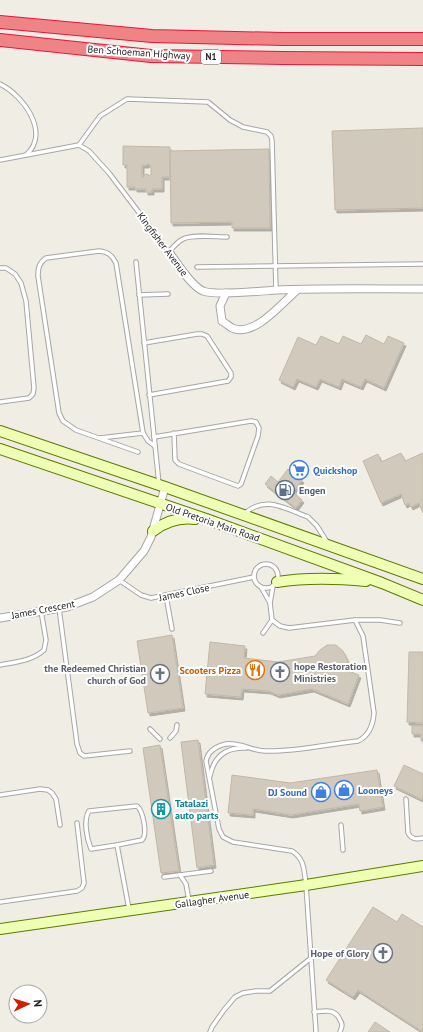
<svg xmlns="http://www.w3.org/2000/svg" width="423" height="1032" viewBox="0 0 423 1032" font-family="'PT Sans',sans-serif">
  <defs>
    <filter id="shadow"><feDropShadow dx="2" dy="3" stdDeviation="0" flood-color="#0004"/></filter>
  </defs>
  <rect width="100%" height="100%" fill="#f0eee4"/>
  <!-- building -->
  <g fill="#d1c9bc" stroke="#c3b7a5" fill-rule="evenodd" filter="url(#shadow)">
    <polygon points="423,128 423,208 335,210 332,131"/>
    <path d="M123,146L170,147V177H162V189H152V192H146V189H135V187H127V165H123ZM147,164H149L151,167V175L149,176V175L146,174L144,175V177H142V165H147Z"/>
    <polygon points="269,149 270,228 232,228 232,222 171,223 170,151"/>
    <polygon points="366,335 384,344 388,336 404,343 384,388 365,379 361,387 342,379 339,387 320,379 316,387 297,379 293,387 279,380 298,337 316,345 321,336 339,344 343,336 361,344"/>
    <polygon points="401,453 405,461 423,453 423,513 419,503 411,507 409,503 405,505 401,494 381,503 363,461 378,454 381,462"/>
    <polygon points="288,469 302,480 293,492 302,500 296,508 265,484 271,476 278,482"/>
    <polygon points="172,635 183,708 148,713 137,641"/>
    <polygon points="210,642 245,646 244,658 278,662 315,656 320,650 327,645 336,645 343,651 348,661 346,670 359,675 348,704 312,689 278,695 269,691 242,689 241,697 205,694"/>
    <polygon points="409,652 423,652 423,723 407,722"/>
    <polygon points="412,726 423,726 423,741 421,741 421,734 412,734"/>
    <polygon points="198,740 214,865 197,868 181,742"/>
    <polygon points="160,745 179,871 161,873 143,748"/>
    <polygon points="404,765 423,774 423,800 394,786"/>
    <polygon points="377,770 383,807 360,811 359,804 291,815 253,809 253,815 228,813 232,775 290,783"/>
    <polygon points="373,907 397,922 402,914 423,927 423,1032 358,990 353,997 326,980"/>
    <polygon points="375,1022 390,1032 368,1032"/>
  </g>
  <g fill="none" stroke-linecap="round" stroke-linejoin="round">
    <!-- lane casing -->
    <g stroke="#a6a6a6" stroke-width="5.5">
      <g id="lane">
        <path d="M0,84C23,95 51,133 26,155"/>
        <polyline points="79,145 100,116 127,99 208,102 230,120 243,127 267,132 271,136 272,141 276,290"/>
        <path d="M0,160L79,145L89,151L109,173L169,252C173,247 177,242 183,239C192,234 216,237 227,237"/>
        <polyline points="136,262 159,484"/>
        <polyline points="197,267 423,264"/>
        <polyline points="0,268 6,268 15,274 21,283 26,301 34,388 33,394 29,398 0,402"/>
        <polyline points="139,295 168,294"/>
        <polyline points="144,343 197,334 202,334 207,336 231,373 231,377 228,381 149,395"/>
        <polyline points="154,437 251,421 256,422 259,428 258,436 241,484 238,486 179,464 175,460 174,433"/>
        <polyline points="100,438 143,433"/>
        <path d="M138,452L76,430L63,421L59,413L38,276C38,268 39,263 46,258L99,251C108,252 112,255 116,263L143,433L148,441L155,446"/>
        <path d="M244,514C265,495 284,508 308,517L317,526L327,542"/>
        <circle cx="266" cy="576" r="12"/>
        <polyline points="119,580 141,595 151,598 254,577"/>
        <polyline points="261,587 270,603"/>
        <polyline points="166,596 172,629"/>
        <polyline points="59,608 77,744 80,753 84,756 130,751"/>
        <path d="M272,620L280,626L289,628L355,620L363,636L374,713C373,725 369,736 358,741C327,744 296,752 265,751C252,751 240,742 226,744C217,746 208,751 206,761L219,829L223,837L233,842L292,851C305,859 304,871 306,885L316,1032"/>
        <polyline points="355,620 380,620 400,623"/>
        <polyline points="263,633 272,620 270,603 273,586"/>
        <path d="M0,665C15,662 32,661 44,650L46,640L41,611"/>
        <polyline points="150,729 160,739"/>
        <polyline points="170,738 176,731 177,725"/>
        <path d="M210,776C214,756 226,747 246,748"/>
        <polyline points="0,795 40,789 48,790 52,793 56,799 60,825"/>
        <path d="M406,799L408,833C412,840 416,839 423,838"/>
        <path d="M137,806C143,811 148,834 142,840L117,845L91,849C87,839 83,820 89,811Z"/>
        <polyline points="341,825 343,850"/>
        <polyline points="117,845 129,909"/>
        <polyline points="180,875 186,884 189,901"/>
        <polyline points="164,877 211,871"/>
        <polyline points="0,902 77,891 82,888 84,883 77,823"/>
        <path d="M314,1012C325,1011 335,1008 340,1020C343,1024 342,1027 340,1032"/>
        <polyline points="210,1032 212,1027 224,1010 235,997 243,993 256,991 270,991 311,958"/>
      </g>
    </g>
    <!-- street casing -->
    <g stroke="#a6a6a6" stroke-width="9">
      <g id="street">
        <path d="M169,252C177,263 191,286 203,291C214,296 262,291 276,290C325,288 374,289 423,289"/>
        <path d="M226,293L220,306L222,321C225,323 229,326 232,328C254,338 282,303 297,290"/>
        <polyline points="0,618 67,607 93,597 119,580 144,551 151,537 165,487"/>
      </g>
    </g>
    <!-- secondary casing -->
    <g stroke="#5a7b00" stroke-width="12">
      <g id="secondary">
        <polyline points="0,431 165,487 423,579"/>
        <polyline points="0,449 209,520 382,583 423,600"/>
        <path d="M153,531C166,521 179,517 195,519"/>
        <path d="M277,582C308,577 335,578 366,581"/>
        <polyline points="0,929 306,885 423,866"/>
      </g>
    </g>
    <!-- highway casing -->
    <g stroke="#eb143b" stroke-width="14">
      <g id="highway">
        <polyline points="0,22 152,36 283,39 423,39"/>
        <polyline points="0,40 151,56 283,58 423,59"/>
      </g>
    </g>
    <!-- lane -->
    <use href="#lane" stroke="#fff" stroke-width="3.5"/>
    <!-- street -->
    <use href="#street" stroke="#fff" stroke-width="7"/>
    <!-- secondary -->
    <use href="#secondary" stroke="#efffb3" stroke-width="10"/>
    <!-- highway -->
    <use href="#highway" stroke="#ef8487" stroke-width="12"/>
  </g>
  <!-- icons -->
  <defs>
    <g id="supermarket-ring" transform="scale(1)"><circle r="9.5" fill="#fff" stroke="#3f7fe0" stroke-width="1.5"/><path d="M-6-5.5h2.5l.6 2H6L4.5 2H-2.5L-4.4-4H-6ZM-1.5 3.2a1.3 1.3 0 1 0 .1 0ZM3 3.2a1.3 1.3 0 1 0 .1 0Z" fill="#3f7fe0"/></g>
    <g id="fuel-ring" transform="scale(1)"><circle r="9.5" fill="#fff" stroke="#5c6f8a" stroke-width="1.5"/><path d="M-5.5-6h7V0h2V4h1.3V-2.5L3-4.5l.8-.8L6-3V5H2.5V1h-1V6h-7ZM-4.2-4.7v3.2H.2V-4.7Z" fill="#5c6f8a"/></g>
    <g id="restaurant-ring" transform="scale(1)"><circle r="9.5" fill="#fff" stroke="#e8710a" stroke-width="1.5"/><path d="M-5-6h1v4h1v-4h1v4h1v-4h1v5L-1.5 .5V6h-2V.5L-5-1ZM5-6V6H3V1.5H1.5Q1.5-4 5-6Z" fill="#e8710a"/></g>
    <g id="church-ring" transform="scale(1)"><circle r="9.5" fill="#fff" stroke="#6b7280" stroke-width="1.5"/><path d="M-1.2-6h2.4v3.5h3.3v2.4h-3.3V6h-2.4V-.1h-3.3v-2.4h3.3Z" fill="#6b7280"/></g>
    <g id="shop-ring" transform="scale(1)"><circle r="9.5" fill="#fff" stroke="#3f7fe0" stroke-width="1.5"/><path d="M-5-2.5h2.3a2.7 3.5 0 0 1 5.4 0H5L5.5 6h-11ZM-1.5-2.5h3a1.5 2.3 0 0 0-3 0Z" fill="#3f7fe0"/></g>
    <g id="building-ring" transform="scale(1)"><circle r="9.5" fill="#fff" stroke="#0f9aa8" stroke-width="1.5"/><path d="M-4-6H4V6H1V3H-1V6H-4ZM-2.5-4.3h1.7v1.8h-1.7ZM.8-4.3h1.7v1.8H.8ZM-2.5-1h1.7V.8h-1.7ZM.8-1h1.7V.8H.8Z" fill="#0f9aa8"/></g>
  </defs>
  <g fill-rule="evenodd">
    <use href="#supermarket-ring" x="299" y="470"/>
    <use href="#fuel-ring" x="285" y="490"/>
    <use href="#restaurant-ring" x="255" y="670"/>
    <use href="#church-ring" x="280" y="672"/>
    <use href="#church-ring" x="160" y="674"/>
    <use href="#shop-ring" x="344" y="790"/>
    <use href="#shop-ring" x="321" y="792"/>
    <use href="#building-ring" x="161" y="809"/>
    <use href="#church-ring" x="383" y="953"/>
  </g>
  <g text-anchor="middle" stroke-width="4" stroke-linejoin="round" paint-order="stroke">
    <!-- shield labels -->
    <rect fill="#fff" stroke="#626262" stroke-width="1" x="201" y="50" width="20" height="14" rx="3"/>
    <g font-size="9" font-weight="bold" fill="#1f1f1f">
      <text x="211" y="60">N1</text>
    </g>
    <!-- street labels -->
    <g font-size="10" fill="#1f1f1f" stroke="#fff">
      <text transform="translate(139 52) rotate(4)" y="4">Ben Schoeman Highway</text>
      <text transform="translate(163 244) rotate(53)" y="4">Kingfisher Avenue</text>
      <text transform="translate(213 522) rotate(19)" y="4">Old Pretoria Main Road</text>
      <text transform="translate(184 592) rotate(-12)" y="4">James Close</text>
      <text transform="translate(43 609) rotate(-11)" y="4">James Crescent</text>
      <text transform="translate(212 899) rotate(-8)" y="4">Gallagher Avenue</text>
    </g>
    <!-- shop labels -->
    <g font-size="10" font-weight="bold" fill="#366cbe" stroke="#fff" text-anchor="start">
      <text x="313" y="474">Quickshop</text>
      <text x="358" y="794">Looneys</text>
      <text x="307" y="796" text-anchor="end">DJ Sound</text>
    </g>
    <!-- service labels -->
    <g font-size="10" font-weight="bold" fill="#4e5e75" stroke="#fff" text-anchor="start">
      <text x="299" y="494">Engen</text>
    </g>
    <!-- worship labels -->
    <g font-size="10" font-weight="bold" fill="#5b616d" stroke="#fff" text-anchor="end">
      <text x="294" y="670" text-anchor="start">hope Restoration<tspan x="294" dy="12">Ministries</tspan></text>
      <text x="146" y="672">the Redeemed Christian<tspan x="146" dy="12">church of God</tspan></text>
      <text x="369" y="957">Hope of Glory</text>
    </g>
    <!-- food labels -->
    <g font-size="10" font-weight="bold" fill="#c56008" stroke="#fff" text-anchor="end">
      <text x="241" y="674">Scooters Pizza</text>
    </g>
    <!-- culture labels -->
    <g font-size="10" font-weight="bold" fill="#0d838f" stroke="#fff" text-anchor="start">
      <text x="175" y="807">Tatalazi<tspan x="175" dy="12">auto parts</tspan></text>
    </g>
  </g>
  <!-- north arrow -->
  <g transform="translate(28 1004) rotate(86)"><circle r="19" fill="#ffffff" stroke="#a5a5a5"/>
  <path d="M0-3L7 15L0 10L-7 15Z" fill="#cd2100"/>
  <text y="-6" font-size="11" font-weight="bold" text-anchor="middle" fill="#1f1f1f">N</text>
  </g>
</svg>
